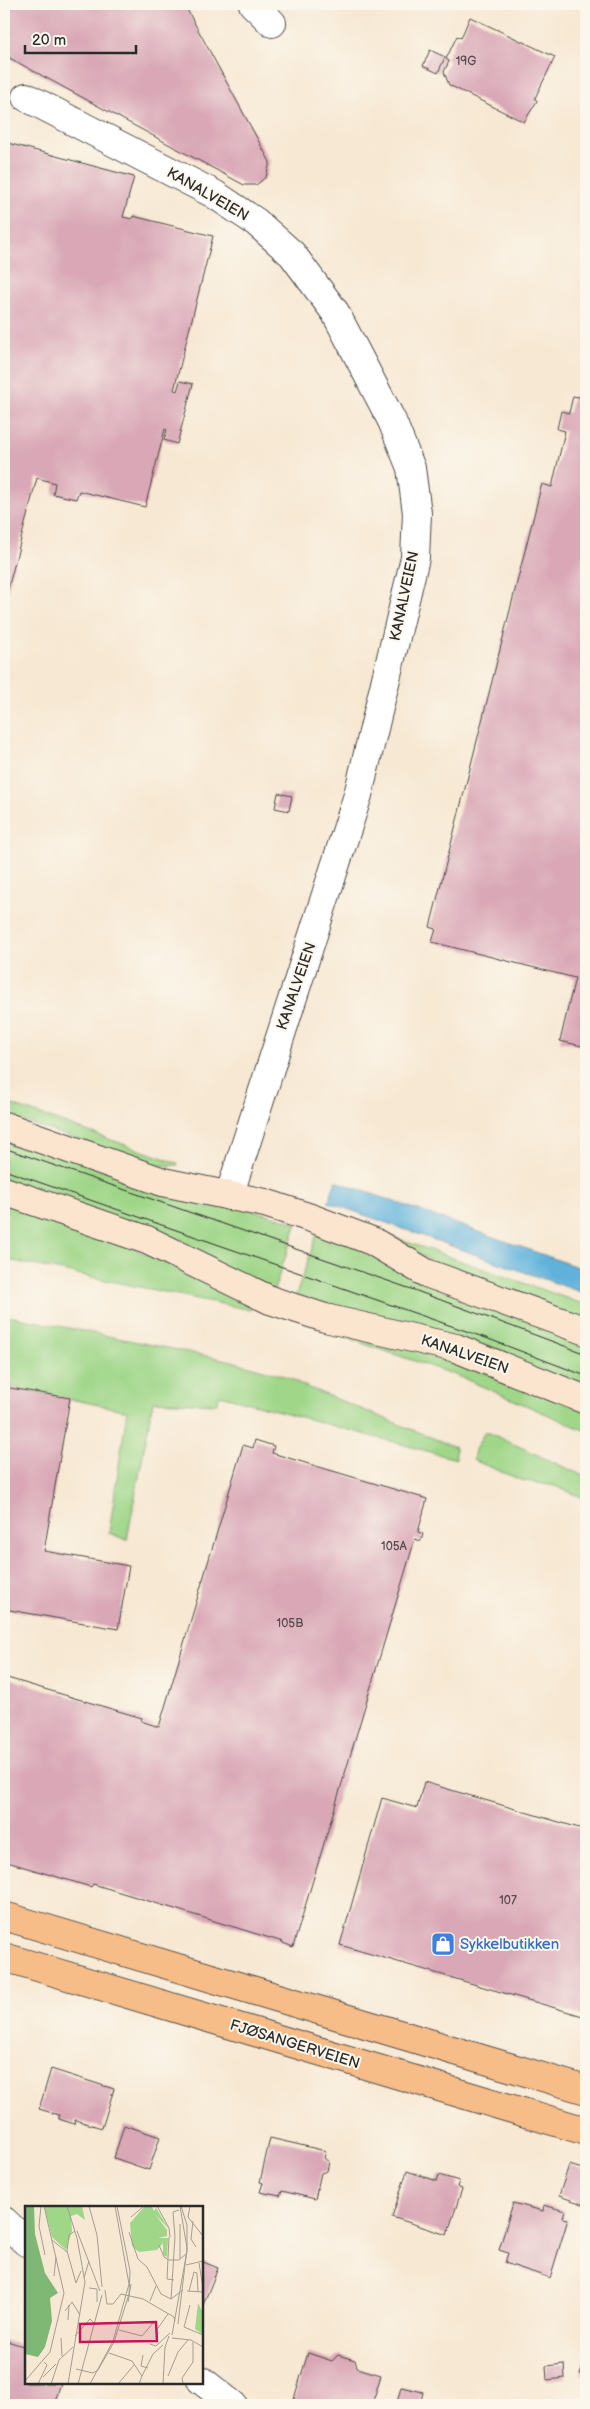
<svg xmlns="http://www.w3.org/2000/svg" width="590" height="2409" viewBox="0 0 590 2409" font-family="'Balsamiq Sans',sans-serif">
  <rect width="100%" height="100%" fill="#fbf7ec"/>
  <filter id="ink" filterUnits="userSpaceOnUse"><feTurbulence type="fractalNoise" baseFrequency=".02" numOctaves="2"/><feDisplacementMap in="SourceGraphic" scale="10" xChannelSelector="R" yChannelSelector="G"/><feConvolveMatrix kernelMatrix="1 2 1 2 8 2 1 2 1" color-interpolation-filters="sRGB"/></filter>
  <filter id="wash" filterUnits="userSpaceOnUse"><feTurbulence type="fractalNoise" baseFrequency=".0096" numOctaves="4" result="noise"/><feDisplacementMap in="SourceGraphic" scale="20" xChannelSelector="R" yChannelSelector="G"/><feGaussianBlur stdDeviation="1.12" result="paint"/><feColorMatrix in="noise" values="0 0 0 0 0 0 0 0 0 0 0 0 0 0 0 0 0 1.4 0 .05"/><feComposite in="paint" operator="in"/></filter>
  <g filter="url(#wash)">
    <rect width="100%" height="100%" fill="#f7e8d3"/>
    <!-- green -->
    <g fill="#9fd688" stroke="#65805a">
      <polygon points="4,1102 177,1163 178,1165 157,1166 4,1115"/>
      <polygon points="4,1137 297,1223 274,1290 4,1182"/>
      <polygon points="4,1202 122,1243 253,1303 251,1310 4,1259"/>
      <polygon points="359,1225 586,1305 586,1321 456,1273"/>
      <polygon points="318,1231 586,1342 586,1390 295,1298"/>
      <polygon points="4,1315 232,1361 288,1377 302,1385 455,1447 456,1459 220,1395 216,1404 153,1401 127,1540 109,1533 127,1411 4,1385"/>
      <polygon points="351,1335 407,1344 586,1410 586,1431 458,1376 350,1339"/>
      <polygon points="485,1431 586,1477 586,1499 555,1486 521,1480 473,1460 475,1450"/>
    </g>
    <!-- water -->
    <polygon fill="#61b2dc" stroke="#466e84" points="336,1181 586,1270 586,1294 328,1202"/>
    <g id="blocks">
      <!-- building -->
      <g fill="#d9a7b6">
        <polygon points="11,4 184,4 270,162 266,177 256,185 244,185 4,55 4,32"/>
        <polygon points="470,17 555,57 535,98 537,101 524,122 449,85 444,72 449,61 446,59 457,36 461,38"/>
        <polygon points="430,50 445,57 438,73 423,66"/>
        <polygon points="4,142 134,177 123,217 132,219 133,216 213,236 174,390 177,391 180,381 193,384 177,444 164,440 167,430 165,429 145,507 79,491 76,499 53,494 55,483 37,478 4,604"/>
        <polygon points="586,386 586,1047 560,1041 575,978 432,942 436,929 430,927 540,491 542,484 552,487 565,431 557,429 561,411 569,413 573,396 583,398"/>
        <polygon points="278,793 292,796 289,811 275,808"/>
        <polygon points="4,1387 70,1398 44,1551 129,1566 118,1629 4,1609"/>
        <polygon points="255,1440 274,1446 272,1453 427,1499 418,1532 423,1534 421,1541 415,1539 293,1947 283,1943 283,1942 93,1884 91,1887 4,1861 4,1677 142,1718 141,1721 159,1727 243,1445 253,1448"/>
        <polygon points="424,1782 586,1830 586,2017 340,1945 382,1798 417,1808"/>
        <polygon points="51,2069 114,2089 102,2128 75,2120 74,2124 59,2119 59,2115 39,2109"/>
        <polygon points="124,2125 160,2137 149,2170 114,2158"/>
        <polygon points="270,2138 326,2151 324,2158 329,2162 327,2171 321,2173 315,2199 282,2191 280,2196 260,2192 263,2183 260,2182"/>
        <polygon points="569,2165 586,2170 586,2205 559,2196"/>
        <polygon points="407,2171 437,2181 439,2175 459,2181 457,2187 462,2189 447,2235 392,2217"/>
        <polygon points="513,2203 543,2211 544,2205 565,2211 563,2218 568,2219 550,2278 505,2263 508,2253 499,2250"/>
        <polygon points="201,2261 218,2268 201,2310"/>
        <polygon points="4,2340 26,2347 26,2383 61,2383 54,2405 4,2405"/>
        <polygon points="308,2353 332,2361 338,2355 355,2360 357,2368 381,2375 372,2405 292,2405"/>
        <polygon points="586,2357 586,2376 580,2374"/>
        <polygon points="564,2364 565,2378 547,2380 546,2366"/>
        <polygon points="401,2387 423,2392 420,2405 392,2405 392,2401 397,2403"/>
      </g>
    </g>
  </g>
  <g filter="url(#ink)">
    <use href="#blocks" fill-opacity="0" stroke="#4a4744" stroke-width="1"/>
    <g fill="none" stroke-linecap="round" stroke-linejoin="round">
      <!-- street casing -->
      <g stroke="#4a4744" stroke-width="30">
        <g id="street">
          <polyline points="253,4 272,23"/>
          <polyline points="26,97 214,194 256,222 292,254 335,312 392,421 411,468 417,513 415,558 358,795 229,1196"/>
          <polyline points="4,2221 26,2242"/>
          <polyline points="201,2380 233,2405"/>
        </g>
      </g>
      <!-- secondary casing -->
      <g stroke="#4a4744" stroke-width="30">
        <g id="secondary">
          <polyline points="4,1126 163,1182 265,1203 311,1218 372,1241 426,1273 586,1331"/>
          <polyline points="4,1191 147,1240 270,1300 325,1318 456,1348 586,1400"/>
        </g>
      </g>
      <!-- highway casing -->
      <g stroke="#4a4744" stroke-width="30">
        <g id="highway">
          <polyline points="4,1916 586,2090"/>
          <polyline points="4,1957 586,2131"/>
        </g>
      </g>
      <!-- street -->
      <use href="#street" stroke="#fff" stroke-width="28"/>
      <!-- secondary -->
      <use href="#secondary" stroke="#fce5cf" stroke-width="28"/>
      <!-- highway -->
      <use href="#highway" stroke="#f7bd88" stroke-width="28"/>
      <!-- tram -->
      <g stroke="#2b2b2b" stroke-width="1">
        <polyline points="4,1148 414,1290 586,1354"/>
        <polyline points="4,1170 486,1338 586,1376"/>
      </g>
    </g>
  </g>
  <!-- icons -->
  <defs>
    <g id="shop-square" transform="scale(1.25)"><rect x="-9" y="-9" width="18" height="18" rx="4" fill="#3f7fe0" stroke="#fbf7ec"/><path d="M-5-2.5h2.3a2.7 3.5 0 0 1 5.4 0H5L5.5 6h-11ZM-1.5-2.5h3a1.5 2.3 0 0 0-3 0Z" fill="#fff"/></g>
  </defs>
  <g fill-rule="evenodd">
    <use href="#shop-square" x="443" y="1944"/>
  </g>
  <g text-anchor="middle" stroke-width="4" stroke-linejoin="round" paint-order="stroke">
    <!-- number labels -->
    <g font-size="12" fill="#564a4e">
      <text x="466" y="65">19G</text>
      <text x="394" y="1550">105A</text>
      <text x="290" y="1627">105B</text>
      <text x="508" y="1904">107</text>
    </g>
    <!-- street labels -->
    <g font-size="15" fill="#2b2b2b" stroke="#fbf7ec">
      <text transform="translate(208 194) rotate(30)" y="5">KANALVEIEN</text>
      <text transform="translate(404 596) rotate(-78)" y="5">KANALVEIEN</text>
      <text transform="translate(296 986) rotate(-71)" y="5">KANALVEIEN</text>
      <text transform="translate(465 1354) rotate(19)" y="5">KANALVEIEN</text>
      <text transform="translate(295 2044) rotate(17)" y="5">FJØSANGERVEIEN</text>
    </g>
    <!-- shop labels -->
    <g font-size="15" fill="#366cbe" stroke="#fbf7ec" text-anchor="start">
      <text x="460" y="1949">Sykkelbutikken</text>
    </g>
  </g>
  <!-- overview -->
  <g transform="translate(25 2206)">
    <rect width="178" height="178" fill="#f7e8d3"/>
    <path d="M19,0H57L60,14L52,8L46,10L47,25L41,44L27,31ZM120,0L127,1L129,5L131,2L144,23L130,8L142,24V30L133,32H143L142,51L138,49V37L132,44L114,46L107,40L105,17ZM173,97L177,105V128L170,123Z" fill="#9fd688"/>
    <path d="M0,0H9L10,28L20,67L33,87L25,92L27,115L20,141L13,151L0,148Z" fill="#7fb774"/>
    <path fill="none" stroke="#a59c90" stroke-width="1" d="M16,0L14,20L20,49M42,0L52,32L60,76L43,178M64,0L72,29L77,81M132,0L144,22L145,31M165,0L163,11L178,30M106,11L119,0M168,15L166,33L171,41M155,18V53M50,25L44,29L42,45L51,77L56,65M52,25L75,85M104,26L113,53L122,61L136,88L146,93L158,84M144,31L142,73L149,74M150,31L148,6L154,4M27,34L42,46M134,39L139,51L144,54H154L162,47M174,57L178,82M161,59L178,55M29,70L31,51M59,72L64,55M64,82L72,83V96M80,84L82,98H88M162,85L178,86M164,85L169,66L172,67L173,86M146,93L150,31M125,95L131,80M103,96L106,78M88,98L96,88L118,93L149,111L150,115M165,99L159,121L178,129M40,105L47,96L55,109M43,114L44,99M153,118L162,42L155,0M94,124L117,130L128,117M131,125L143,108M147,129L162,45V19L156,0M50,130L65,113L69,117M36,132L37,150M147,132L166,134L178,141M125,138L131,140L145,127M84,147L107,155L117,170L114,178M118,149L116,160L123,162M51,163L68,167L73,164L89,136L104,88L105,65L92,0M117,170L128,148L138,139M143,170L153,146L163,134M18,171L31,158M0,175L25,146L39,87L19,0M158,177L157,172L168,156V136M13,178L22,159L19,156M26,178L34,154L48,141M53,178L77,89M65,178L88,135L104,78L90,0M93,178L109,159M138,178L140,141L144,130"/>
    <path fill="#c2185b" fill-opacity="0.15" stroke="#c2185b" stroke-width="2.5" d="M131,116L132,135L55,136V118Z"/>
    <rect width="178" height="178" fill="none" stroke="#2b2b2b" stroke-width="2.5"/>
  </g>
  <!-- margin -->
  <rect width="590" height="2409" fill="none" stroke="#fbf7ec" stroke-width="20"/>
  <!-- scale -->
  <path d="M25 45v8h111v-8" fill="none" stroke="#2b2b2b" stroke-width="2.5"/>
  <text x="32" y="45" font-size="15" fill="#2b2b2b" stroke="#fbf7ec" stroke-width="4" paint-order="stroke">20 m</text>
</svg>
